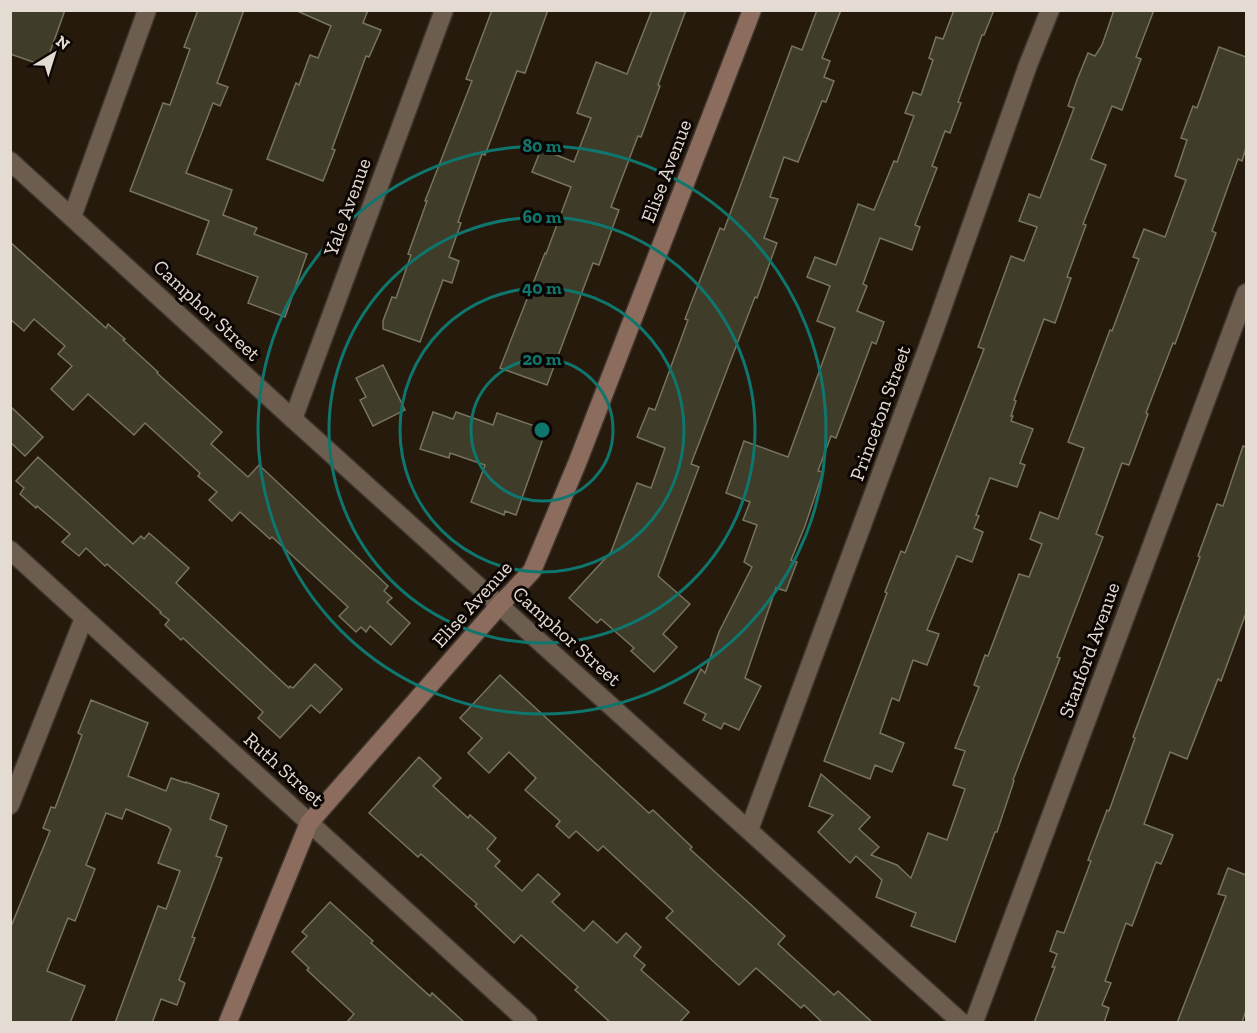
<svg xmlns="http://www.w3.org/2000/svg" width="1257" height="1033" viewBox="0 0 1257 1033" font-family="'Zilla Slab',serif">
  <rect width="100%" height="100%" fill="#261a0d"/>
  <!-- building -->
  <g fill="#3f3c29" stroke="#76735f" stroke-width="1.5">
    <polygon points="10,10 65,10 45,66 10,54"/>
    <polygon points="198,10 244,10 217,83 228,87 220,106 213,103 186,173 232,190 223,215 257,228 254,234 307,254 285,317 248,303 258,277 197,254 209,221 130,191 163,103 170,105 190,49 184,47"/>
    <polygon points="295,10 368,10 363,23 381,30 369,57 366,56 332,149 335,150 323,181 267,159 296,83 299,85 310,55 318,58 331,26"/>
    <polygon points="492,10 548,10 525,73 517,71 485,155 482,154 458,222 461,223 449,257 459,261 452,283 443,280 420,342 383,329 383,321 392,297 396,298 411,255 408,254 427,201 425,201 472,81 466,79"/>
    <polygon points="652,10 686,10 658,85 660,86 641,137 638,136 611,207 619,210 599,265 593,263 547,385 500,368 545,253 546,254 571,187 532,172 541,149 574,162 591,118 577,113 596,62 627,74"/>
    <polygon points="817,10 841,10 822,58 830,61 824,77 834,81 826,102 822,101 798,162 784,157 770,197 778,199 764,238 777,243 757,298 755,297 691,464 699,467 658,576 690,604 663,634 677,647 654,672 631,651 634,648 601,619 597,623 569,598 611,552 637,483 651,488 665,448 637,437 649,408 655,410 688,320 685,319 720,228 724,230 792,46 802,50"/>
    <polygon points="954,10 994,10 984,35 982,35 958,102 961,103 950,133 945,131 932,166 937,168 915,225 920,227 912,250 880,238 863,284 867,286 857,311 884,322 876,344 872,342 836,438 831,436 818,471 823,472 805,526 791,560 797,562 786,591 776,588 745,678 761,686 739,730 724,723 721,729 703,720 706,714 684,703 701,669 705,673 719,632 752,567 744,562 757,525 743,520 750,502 726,493 744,441 788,457 835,328 817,321 830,286 807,277 815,257 836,265 858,204 874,210 894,161 897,162 914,116 905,113 913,92 921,95 933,60 929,58 936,37 943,39"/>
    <polygon points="1114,10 1154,10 1136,57 1141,59 1122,110 1112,106 1091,159 1106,165 1083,224 1086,225 1067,277 1071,278 1055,323 1044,319 1014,400 1016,401 1011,416 1013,416 1011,421 1033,429 1020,463 1025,465 1017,487 990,478 976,515 979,516 974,528 983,532 972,562 957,556 927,630 939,634 927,665 913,660 899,701 892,698 880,733 904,743 892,772 875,765 870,779 824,761 887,593 885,592 901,551 905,553 984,349 978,347 1011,256 1024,261 1037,227 1019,221 1029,194 1040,198 1074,108 1068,106 1077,80 1088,53 1095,56 1102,45"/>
    <polygon points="1219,47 1246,57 1246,148 1242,161 1238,159 1212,231 1216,233 1175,344 1173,343 1146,413 1148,414 1129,465 1122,463 1096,534 1103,537 1057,657 1060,658 1013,780 1014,781 997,832 995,832 955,942 911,926 916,913 876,897 882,880 856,856 850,863 818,832 833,815 809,806 821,774 870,817 859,829 879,847 871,855 897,865 911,878 928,833 947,840 965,789 953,785 965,751 955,748 979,687 974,685 985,655 988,656 1019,574 1029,577 1042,544 1030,539 1040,512 1058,519 1084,448 1068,442 1110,330 1112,331 1139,259 1133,257 1144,229 1165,237 1186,180 1175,176 1187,140 1181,138 1193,106 1197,108"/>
    <polygon points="10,242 106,328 108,324 125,339 123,340 158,372 157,373 222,432 211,444 248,477 259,465 388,586 384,591 392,598 387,602 410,623 391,645 370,626 366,632 361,627 356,632 339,616 348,607 272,537 270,539 240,512 232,521 209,500 217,492 198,476 200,473 145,423 134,435 88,394 73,410 51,389 72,366 58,354 65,346 34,319 24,331 10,319"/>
    <polygon points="383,365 405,410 373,426 360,400 366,397 356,378"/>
    <polygon points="10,406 43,437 25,456 10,442"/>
    <polygon points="433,412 453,419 456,412 493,425 497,413 546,430 516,515 505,511 504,515 471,502 485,465 450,453 449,458 420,449"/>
    <polygon points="1243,446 1246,447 1246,613 1221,681 1218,679 1187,759 1170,752 1144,824 1173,835 1161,864 1156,862 1132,926 1126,923 1105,981 1111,983 1102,1005 1109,1008 1104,1023 1034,1023 1055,967 1052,967 1057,954 1050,951 1057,931 1064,933 1091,861 1088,860 1107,810 1109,811 1135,738 1133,737 1200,557 1198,556 1217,504 1223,506"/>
    <polygon points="38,457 133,544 141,536 144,539 149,533 189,568 176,583 289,688 290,686 293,688 315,664 342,689 320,713 311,705 280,738 258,718 263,712 183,638 181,640 165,625 169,620 160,613 161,612 107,564 105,566 86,548 79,556 62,542 70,534 37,506 36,508 20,494 24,488 16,481"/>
    <polygon points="500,675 649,813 653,810 692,847 690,849 785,936 778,944 834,995 838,991 873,1023 823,1023 804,1005 801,1008 756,968 739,985 666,918 673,911 603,846 598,851 576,831 569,838 556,826 560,821 525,790 536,778 509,752 489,773 468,753 482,738 460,718"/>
    <polygon points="91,700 148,723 128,776 166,791 171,778 186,783 186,782 219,794 210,819 227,826 216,856 222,858 192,937 195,938 179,980 185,983 177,1005 161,999 152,1023 115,1023 158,906 166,909 180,871 158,863 171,829 169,828 169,827 126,809 122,819 106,813 86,865 95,869 75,921 68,918 47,971 85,986 70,1023 10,1023 10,929 50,831 43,828 51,807 55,808 70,768 82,735 78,733"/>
    <polygon points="419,757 441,778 433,786 468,818 470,815 496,838 487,849 500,861 495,866 522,891 538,874 560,894 552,902 584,931 593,921 617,943 626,933 641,947 634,956 645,965 641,970 689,1012 679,1023 611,1023 575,990 578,987 521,935 514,943 475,906 477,904 421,854 418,857 369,813"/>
    <polygon points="1228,868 1246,875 1246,1010 1242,1023 1177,1023 1226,896 1218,894"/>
    <polygon points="330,902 373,941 371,943 430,996 432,993 465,1023 346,1023 354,1014 307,970 309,968 292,952 307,936 302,932"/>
  </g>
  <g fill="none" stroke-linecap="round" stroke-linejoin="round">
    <!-- street casing -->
    <g stroke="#3e342e" stroke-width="21">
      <g id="street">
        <polyline points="10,161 293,419 961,1022"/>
        <polyline points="72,217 147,10"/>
        <polyline points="293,419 444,10"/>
        <polyline points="10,550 528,1022"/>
        <polyline points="10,805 84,618"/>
        <polyline points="749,830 935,328 1028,65 1050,10"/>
        <polyline points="974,1022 1246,293"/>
      </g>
    </g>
    <!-- secondary casing -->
    <g stroke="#3e342e" stroke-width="21">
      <polyline id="secondary" points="228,1022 309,823 499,606 532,571 578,461 752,10"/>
    </g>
    <!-- street -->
    <use href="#street" stroke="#6c5d4e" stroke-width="18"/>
    <!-- secondary -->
    <use href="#secondary" stroke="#8c6c5c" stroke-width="18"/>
  </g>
  <!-- distance rings -->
  <g fill="none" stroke="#0f766e" stroke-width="3">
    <circle cx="542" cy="430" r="71"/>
    <circle cx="542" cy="430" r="142"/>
    <circle cx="542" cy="430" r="213"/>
    <circle cx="542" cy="430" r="284"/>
  </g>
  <g text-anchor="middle" stroke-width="6" stroke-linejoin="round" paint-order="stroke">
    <!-- street labels -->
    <g font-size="20" fill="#e4dbd3" stroke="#0b0603">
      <text transform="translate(666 171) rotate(-69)" y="7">Elise Avenue</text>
      <text transform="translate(347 207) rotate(-70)" y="7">Yale Avenue</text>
      <text transform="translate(207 310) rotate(43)" y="7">Camphor Street</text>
      <text transform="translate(880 413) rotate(-70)" y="7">Princeton Street</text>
      <text transform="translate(472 604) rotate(-48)" y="7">Elise Avenue</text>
      <text transform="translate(567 636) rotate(42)" y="7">Camphor Street</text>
      <text transform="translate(1089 650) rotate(-70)" y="7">Stanford Avenue</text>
      <text transform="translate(284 769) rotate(42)" y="7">Ruth Street</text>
    </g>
  </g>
  <circle cx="542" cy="430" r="9" fill="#0f766e" stroke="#0b0603" stroke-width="3"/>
  <g font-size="18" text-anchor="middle" font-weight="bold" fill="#0f766e" stroke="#0b0603" stroke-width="6" stroke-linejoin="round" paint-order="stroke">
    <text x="542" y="152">80 m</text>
    <text x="542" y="223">60 m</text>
    <text x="542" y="294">40 m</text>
    <text x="542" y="365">20 m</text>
  </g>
  <!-- border -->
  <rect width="1257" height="1033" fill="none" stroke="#e4dbd3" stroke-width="24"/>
  <!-- north arrow -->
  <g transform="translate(54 54) rotate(38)" stroke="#0b0603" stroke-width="4.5" paint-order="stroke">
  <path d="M0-4.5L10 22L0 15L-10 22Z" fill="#e4dbd3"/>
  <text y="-9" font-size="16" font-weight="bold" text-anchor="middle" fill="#e4dbd3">N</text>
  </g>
</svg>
